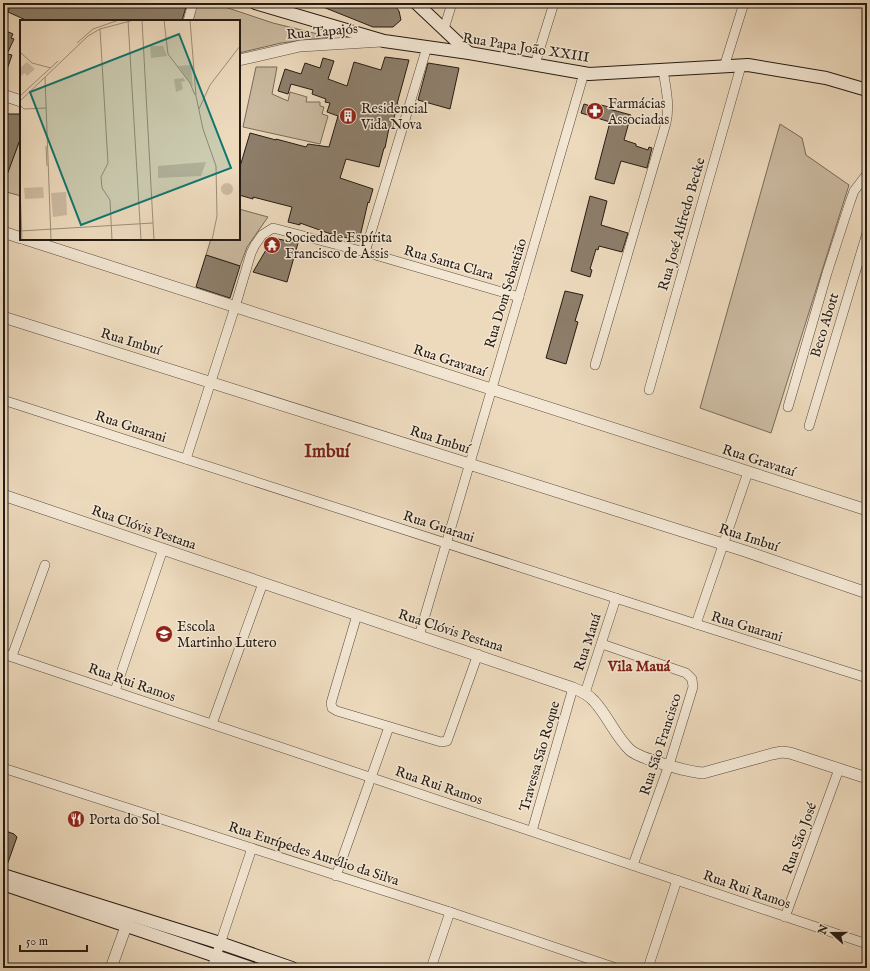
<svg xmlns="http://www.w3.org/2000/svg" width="870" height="971" viewBox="0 0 870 971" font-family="'IM FELL English',serif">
  <rect width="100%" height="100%" fill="#eddabd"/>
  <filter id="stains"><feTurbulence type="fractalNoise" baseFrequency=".005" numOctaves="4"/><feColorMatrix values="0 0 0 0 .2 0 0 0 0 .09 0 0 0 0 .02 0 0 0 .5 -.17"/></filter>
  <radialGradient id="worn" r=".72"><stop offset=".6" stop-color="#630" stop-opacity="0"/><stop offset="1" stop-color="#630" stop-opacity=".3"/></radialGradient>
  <!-- green -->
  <g fill="#cbbaa0" stroke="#786a5a">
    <polygon points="197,3 213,3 273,23 330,37 281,43 239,53 239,21 193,21"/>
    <polygon points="256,67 277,67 272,94 288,101 290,92 307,97 306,102 320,102 320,106 324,107 322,114 328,116 320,144 243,127"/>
    <polygon points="780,124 802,138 806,155 849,185 771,433 700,408"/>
    <polygon points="21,137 21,196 3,191 3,184"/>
    <polygon points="239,209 268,217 247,247 240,266 206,255 211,239 239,239"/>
  </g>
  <!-- building -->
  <g fill="#8d7e6b" stroke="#251b13">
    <polygon points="11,3 187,3 182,21 28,21 8,12"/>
    <polygon points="313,3 393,3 399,11 401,20 393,27 373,27"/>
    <polygon points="6,31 13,34 11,38 14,39 7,54 12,55 4,78 3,77 3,37"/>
    <polygon points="385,57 409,60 397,104 398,104 391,128 389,128 385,148 384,148 379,167 346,159 340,178 373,189 369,203 368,202 359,241 328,233 300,223 300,225 288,222 292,207 253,197 253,199 239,195 239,170 250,133 276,140 276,139 306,147 308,144 329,147 338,116 327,112 330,103 325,102 326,99 312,94 313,90 291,84 288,94 278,91 285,69 301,74 305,63 320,68 323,58 334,61 328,79 347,86 354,62 381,70"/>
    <polygon points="428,63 459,68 450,109 418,100"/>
    <polygon points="584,104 600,109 601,105 609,107 609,109 631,115 624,140 636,144 636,146 648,150 649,147 652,148 647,168 621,161 614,184 595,179 610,122 581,113"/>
    <polygon points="3,112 9,114 21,114 21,137 4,183"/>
    <polygon points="590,196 607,201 601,225 628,233 622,252 599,246 598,250 596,249 590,269 592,270 590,277 571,271"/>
    <polygon points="273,238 298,243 287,282 253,272"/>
    <polygon points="206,255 240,266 230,298 196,287"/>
    <polygon points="565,291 583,295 575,321 578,322 566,364 546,358"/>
    <polygon points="3,830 14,834 17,837 6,868 3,868"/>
  </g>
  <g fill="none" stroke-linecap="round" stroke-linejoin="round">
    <!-- minor casing -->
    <g stroke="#574b3e" stroke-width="10">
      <g id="minor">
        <polyline points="188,21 193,3"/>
        <polyline points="444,29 452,3"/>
        <polyline points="535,64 554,3"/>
        <polyline points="724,67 744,3"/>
        <polyline points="365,252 427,47"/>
        <path d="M595,365L666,123C670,106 666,88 663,70"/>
        <polyline points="649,390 741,66"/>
        <polyline points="3,400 696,624 867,678"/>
        <polyline points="788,407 827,273 850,202 854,191 867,174"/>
        <polyline points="809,426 867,233"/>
        <polyline points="186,459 235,307 251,253 255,245 262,235 273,228 365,252 519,297"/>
        <polyline points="357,615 331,703 332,708 337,711 441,742 447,741 478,654"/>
        <polyline points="696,624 748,472"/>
        <path d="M419,636C474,448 530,261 584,73"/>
        <polyline points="602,644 686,673 692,679 693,687 669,765 633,865"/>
        <polyline points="3,654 867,944"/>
        <polyline points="12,656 45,565"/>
        <polyline points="115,691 163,549"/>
        <polyline points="585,693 616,598"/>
        <polyline points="212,724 263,583"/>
        <polyline points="3,768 450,912 616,968"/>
        <polyline points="532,831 573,688"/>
        <polyline points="336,876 389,727"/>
        <polyline points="785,917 839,769"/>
        <polyline points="212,968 252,848"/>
        <polyline points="431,968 450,912"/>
        <polyline points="648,968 677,880"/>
      </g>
    </g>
    <!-- tertiary casing -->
    <g stroke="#574b3e" stroke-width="12">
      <g id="tertiary">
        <polyline points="239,60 300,46 382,41"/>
        <polyline points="3,95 21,101"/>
        <polyline points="3,232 21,238"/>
        <polyline points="25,239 867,510"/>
        <polyline points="3,317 745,551 867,593"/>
        <path d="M3,495L573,688C581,691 588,694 594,701C608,716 615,736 630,750C640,759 689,772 703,773L772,754L782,752L790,753L867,778"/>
        <polyline points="111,968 129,918"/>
      </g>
    </g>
    <!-- secondary casing -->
    <g stroke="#251b13" stroke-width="14">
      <g id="secondary">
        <polyline points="255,3 384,41 469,53 589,74 748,65 826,78 867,90"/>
        <polyline points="416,3 469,53"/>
        <polyline points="3,875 220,943 292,968"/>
        <polyline points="3,884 251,968"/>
      </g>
    </g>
    <!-- minor -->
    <use href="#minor" stroke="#f3e7d4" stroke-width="9"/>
    <!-- tertiary -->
    <use href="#tertiary" stroke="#f3e7d4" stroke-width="11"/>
    <!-- secondary -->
    <use href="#secondary" stroke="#f3e7d4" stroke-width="12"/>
  </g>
  <!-- icons -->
  <defs>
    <g id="pharmacy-disc" transform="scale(0.9)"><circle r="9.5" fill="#8f2418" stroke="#f3e7d4"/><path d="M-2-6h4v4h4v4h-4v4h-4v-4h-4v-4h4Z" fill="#fff"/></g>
    <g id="building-disc" transform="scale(0.9)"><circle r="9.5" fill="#8f2418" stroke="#f3e7d4"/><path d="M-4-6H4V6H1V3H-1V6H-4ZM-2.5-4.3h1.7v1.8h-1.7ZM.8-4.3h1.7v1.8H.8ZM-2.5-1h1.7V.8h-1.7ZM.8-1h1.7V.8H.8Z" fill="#fff"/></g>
    <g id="temple-disc" transform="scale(0.9)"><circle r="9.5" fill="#8f2418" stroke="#f3e7d4"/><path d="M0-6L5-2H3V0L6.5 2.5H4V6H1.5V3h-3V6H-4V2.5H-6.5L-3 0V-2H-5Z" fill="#fff"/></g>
    <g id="school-disc" transform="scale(0.9)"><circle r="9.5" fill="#8f2418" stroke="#f3e7d4"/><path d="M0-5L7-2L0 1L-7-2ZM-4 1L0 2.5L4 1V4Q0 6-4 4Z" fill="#fff"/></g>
    <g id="restaurant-disc" transform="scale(0.9)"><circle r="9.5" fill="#8f2418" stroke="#f3e7d4"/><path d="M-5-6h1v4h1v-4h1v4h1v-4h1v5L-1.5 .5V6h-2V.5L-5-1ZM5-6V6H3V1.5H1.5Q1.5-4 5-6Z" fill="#fff"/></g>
  </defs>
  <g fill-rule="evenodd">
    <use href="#pharmacy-disc" x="595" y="111"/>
    <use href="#building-disc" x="348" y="116"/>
    <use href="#temple-disc" x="272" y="245"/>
    <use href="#school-disc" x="164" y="634"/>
    <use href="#restaurant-disc" x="76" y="819"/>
  </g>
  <g text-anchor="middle" stroke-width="3" stroke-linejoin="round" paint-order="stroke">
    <!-- street labels -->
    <g font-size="14" fill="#251b13" stroke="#f3e7d4">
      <text transform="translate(322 31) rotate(-5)" y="5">Rua Tapajós</text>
      <text transform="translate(526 47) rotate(9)" y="5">Rua Papa João XXIII</text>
      <text transform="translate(681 224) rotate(-74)" y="5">Rua José Alfredo Becke</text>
      <text transform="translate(449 262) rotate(16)" y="5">Rua Santa Clara</text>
      <text transform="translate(505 293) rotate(-73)" y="5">Rua Dom Sebastião</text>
      <text transform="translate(824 325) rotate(-73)" y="5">Beco Abott</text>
      <text transform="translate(131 341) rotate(17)" y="5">Rua Imbuí</text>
      <text transform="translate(450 360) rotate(18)" y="5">Rua Gravataí</text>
      <text transform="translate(131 426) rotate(18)" y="5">Rua Guarani</text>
      <text transform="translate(440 439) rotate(18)" y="5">Rua Imbuí</text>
      <text transform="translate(759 460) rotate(18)" y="5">Rua Gravataí</text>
      <text transform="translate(439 526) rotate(18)" y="5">Rua Guarani</text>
      <text transform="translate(144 527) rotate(19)" y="5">Rua Clóvis Pestana</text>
      <text transform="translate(749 537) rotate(18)" y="5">Rua Imbuí</text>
      <text transform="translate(747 626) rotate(17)" y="5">Rua Guarani</text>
      <text transform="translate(451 630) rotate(18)" y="5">Rua Clóvis Pestana</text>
      <text transform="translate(587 642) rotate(-72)" y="5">Rua Mauá</text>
      <text transform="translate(132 682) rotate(19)" y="5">Rua Rui Ramos</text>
      <text transform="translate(660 744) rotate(-72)" y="5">Rua São Francisco</text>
      <text transform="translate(539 756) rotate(-74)" y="5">Travessa São Roque</text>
      <text transform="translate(439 785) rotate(19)" y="5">Rua Rui Ramos</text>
      <text transform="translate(799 838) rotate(-70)" y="5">Rua São José</text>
      <text transform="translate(314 853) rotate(18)" y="5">Rua Eurípedes Aurélio da Silva</text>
      <text transform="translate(747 889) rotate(19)" y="5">Rua Rui Ramos</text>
    </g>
    <!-- poi labels -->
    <g font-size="14" fill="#251b13" stroke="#f3e7d4" text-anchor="start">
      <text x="608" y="108">Farmácias<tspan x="608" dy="16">Associadas</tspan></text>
      <text x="361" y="113">Residencial<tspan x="361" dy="16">Vida Nova</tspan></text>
      <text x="285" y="242">Sociedade Espírita<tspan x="285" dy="16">Francisco de Assis</tspan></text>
      <text x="177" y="631">Escola<tspan x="177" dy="16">Martinho Lutero</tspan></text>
      <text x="89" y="824">Porta do Sol</text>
    </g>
    <!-- neighbourhood labels -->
    <g font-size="15" font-weight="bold" fill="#7a1f14" stroke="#f3e7d4">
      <text x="639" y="671">Vila Mauá</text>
    </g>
    <!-- district labels -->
    <g font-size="18" font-weight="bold" fill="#7a1f14" stroke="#f3e7d4">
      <text x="327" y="457">Imbuí</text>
    </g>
  </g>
  <!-- overview -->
  <g transform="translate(20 20)">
    <rect width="220" height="220" fill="#eddabd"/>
    <path d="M130,26H143L147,36L131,38ZM7,42L15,49L7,56L5,53L0,57V48ZM171,45L172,58L173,67L158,46ZM164,58L165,61L161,62L163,69L156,72L154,59ZM186,142L181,156L138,158V146ZM201 169a6 6 0 1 1 12 0a6 6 0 1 1-12 0ZM23,167L24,178L5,179L4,168ZM46,172L47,195L33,197L31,173Z" fill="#cbbaa0"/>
    <path fill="none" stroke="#9d8e79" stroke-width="1" d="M108,0L121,220M122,0L133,203M144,0L148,34L170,63L175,75M170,0L176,76L183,109L196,146L197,196L192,220M80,9L88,143L81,157L82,168L90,180L92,220M57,23L73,9L99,0M0,32L12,43L31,48M25,57L31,220M0,76L38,41M0,81L68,16L80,9L114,0M0,85L4,89L26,88M179,89L190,65L220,26M26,126L27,146M0,167L2,220M0,211L133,203L134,220"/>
    <path fill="#0f766e" fill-opacity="0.15" stroke="#0f766e" stroke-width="2" d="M159,14L211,148L61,205L10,72Z"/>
    <rect width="220" height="220" fill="none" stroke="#251b13" stroke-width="2"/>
  </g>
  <!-- margin -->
  <rect width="870" height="971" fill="none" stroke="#eddabd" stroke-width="16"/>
  <rect x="4" y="4" width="862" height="963" fill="none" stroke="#251b13" stroke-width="2"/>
  <rect x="8" y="8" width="854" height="955" fill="none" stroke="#251b13"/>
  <!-- north arrow -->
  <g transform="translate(832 933) rotate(291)" stroke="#f3e7d4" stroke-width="3" paint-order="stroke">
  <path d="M0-3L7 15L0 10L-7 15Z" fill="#251b13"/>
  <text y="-6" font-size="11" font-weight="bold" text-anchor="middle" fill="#251b13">N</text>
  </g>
  <!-- scale -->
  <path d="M20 945v6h67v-6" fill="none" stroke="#251b13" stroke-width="2"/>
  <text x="26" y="945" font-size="12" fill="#251b13" stroke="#f3e7d4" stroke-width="3" paint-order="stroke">50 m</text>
  <rect width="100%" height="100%" filter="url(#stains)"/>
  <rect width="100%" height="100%" fill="url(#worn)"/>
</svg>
